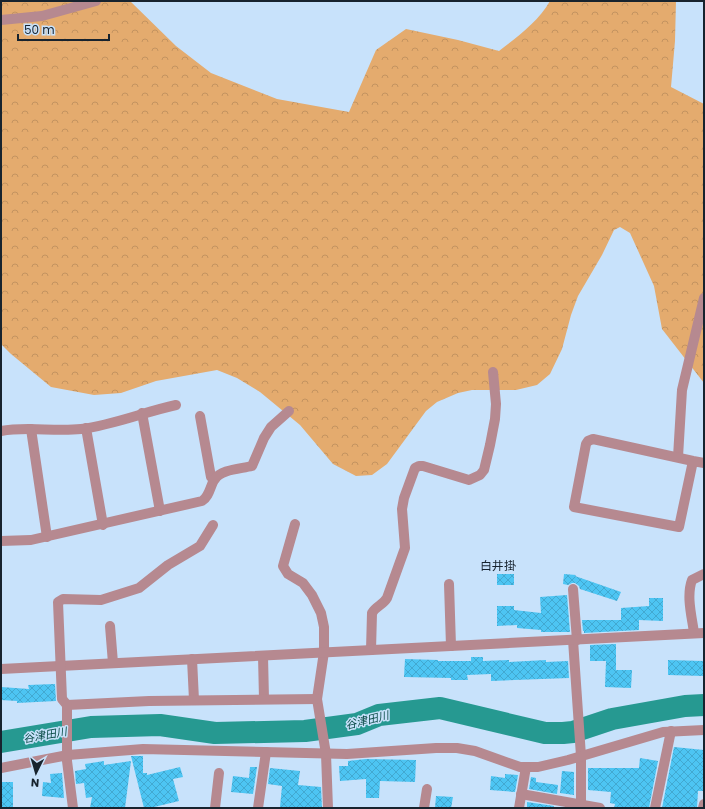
<svg xmlns="http://www.w3.org/2000/svg" width="705" height="809" viewBox="0 0 705 809" font-family="Poppins,'Noto Sans JP',sans-serif">
  <defs>
    <pattern id="forest-crowns" width="20" height="18" patternUnits="userSpaceOnUse"><rect width="20" height="18" fill="#e4ab6e"/><path d="M2 6a3 3 0 1 1 6 0M12 15a3 3 0 1 1 6 0" fill="none" stroke="#c39360"/></pattern>
    <pattern id="building-cross-hatch" width="8" height="8" patternUnits="userSpaceOnUse"><rect width="8" height="8" fill="#4dc5f3"/><path d="M0 0l8 8M0 8l8-8" fill="none" stroke="#42a9d1"/></pattern>
  </defs>
  <rect width="100%" height="100%" fill="#c8e2fb"/>
  <!-- forest -->
  <path fill="url(#forest-crowns)" d="M1,1H130L176,46L211,73L277,99L349,112L376,50L406,29L458,40L499,51C517,37 538,22 550,1H676L675,41L671,87L704,104V383L662,329L654,286L630,233L620,227L614,230L602,255L578,296L571,315L562,349L550,374L537,385L516,390H472L458,393L437,402L426,411L387,464L372,475L356,476L333,464L300,425L260,392L237,378L217,370L156,381L121,393L94,395L51,387L11,354L1,344Z"/>
  <g fill="none" stroke-linecap="round" stroke-linejoin="round">
    <!-- river -->
    <polyline stroke="#269991" stroke-width="22" points="1,742 91,727 160,725 215,733 305,731 357,724 379,715 440,708 545,733 563,733 573,732 612,719 685,706 704,705"/>
  </g>
  <!-- building -->
  <g fill="url(#building-cross-hatch)">
    <rect x="497" y="574" width="17" height="11"/>
    <polygon points="564,574 576,575 575,576 621,592 617,601 580,589 579,586 575,583 572,583 568,585 563,584"/>
    <polygon points="567,595 570,632 541,632 541,630 517,628 517,625 497,626 497,606 514,606 514,610 541,613 540,597"/>
    <polygon points="649,598 663,598 663,621 639,620 639,630 584,633 584,631 583,631 582,620 621,620 621,608 649,606"/>
    <polygon points="616,644 616,670 632,670 631,688 605,687 606,661 590,661 590,645"/>
    <polygon points="471,657 483,657 483,661 509,660 509,662 546,660 546,662 568,661 569,678 491,681 491,674 467,675 468,680 451,680 451,678 404,677 405,659 438,660 438,661 471,661"/>
    <polygon points="668,660 704,661 704,676 668,675"/>
    <polygon points="55,684 56,701 17,703 17,701 1,700 1,687 29,689 28,685"/>
    <polygon points="674,747 704,750 703,791 698,791 697,808 662,808"/>
    <polygon points="131,756 143,756 143,773 147,773 147,775 180,767 183,777 173,779 179,801 150,808 144,808"/>
    <polygon points="640,758 658,761 649,808 614,808 615,804 610,803 611,792 588,790 588,768 639,768"/>
    <polygon points="366,759 416,760 415,782 380,781 379,798 366,798 366,779 340,781 339,766 348,766 348,761"/>
    <polygon points="104,761 104,765 131,761 125,808 90,808 92,797 86,798 84,783 76,784 75,771 86,769 85,764"/>
    <polygon points="250,767 257,767 253,794 231,792 233,776 249,778"/>
    <polygon points="270,768 300,771 298,785 321,787 322,808 280,807 282,786 268,784"/>
    <polygon points="562,771 574,772 574,795 560,793"/>
    <polygon points="62,773 64,798 42,796 43,782 51,783 50,774"/>
    <polygon points="505,774 518,775 515,792 490,790 491,776 505,778"/>
    <polygon points="531,777 536,778 536,782 558,785 557,794 529,789"/>
    <rect x="1" y="782" width="12" height="26"/>
    <polygon points="436,796 453,797 451,808 435,808"/>
    <polygon points="527,802 554,806 553,808 527,808"/>
  </g>
  <g fill="none" stroke-linecap="round" stroke-linejoin="round">
    <!-- minor -->
    <g stroke="#b68990" stroke-width="10">
      <polyline points="1,20 42,16 96,1"/>
      <polyline points="142,413 160,511"/>
      <polyline points="200,416 211,477 215,479"/>
      <polyline points="86,428 103,525"/>
      <polyline points="31,429 47,537"/>
      <path d="M1,431C27,426 54,432 81,429C113,425 144,412 176,405"/>
      <polyline points="678,457 682,390 704,298"/>
      <polyline points="693,461 679,527 574,507 586,444 588,441 593,439 693,461 704,463"/>
      <polyline points="295,524 283,566 288,574 303,583 312,595 321,613 324,627 324,652 317,699 326,754 328,808"/>
      <path d="M1,541L31,540L202,501C209,497 210,487 214,480C221,469 240,469 252,466L264,438L271,427L289,411"/>
      <polyline points="449,584 451,646"/>
      <polyline points="573,589 577,640"/>
      <polyline points="110,626 113,663"/>
      <path d="M694,633C692,617 686,596 692,580L704,574"/>
      <polyline points="573,640 581,756 581,808"/>
      <path d="M371,650L372,613C376,606 383,605 387,598L405,548L402,509L404,498L415,468L419,466H423L469,480L480,475L484,470L490,445L495,419L496,404L493,372"/>
      <polyline points="263,656 264,699"/>
      <polyline points="192,659 194,700"/>
      <polyline points="1,669 704,633"/>
      <polyline points="67,705 149,701 317,699"/>
      <polyline points="1,768 68,755 143,749 347,754 436,748 457,748 475,751 520,767 538,767 568,760 663,732 704,730"/>
      <polyline points="521,794 600,808"/>
      <polyline points="73,808 67,761 67,705 62,699 58,602 63,599 101,600 139,588 168,565 200,546 213,525"/>
      <polyline points="215,808 219,773"/>
      <polyline points="258,808 266,752"/>
      <polyline points="424,808 427,789"/>
      <polyline points="519,808 526,767"/>
      <polyline points="655,808 671,731"/>
      <polyline points="703,808 704,804"/>
    </g>
  </g>
  <g text-anchor="middle" stroke-width="3" stroke-linejoin="round" paint-order="stroke">
    <!-- water labels -->
    <g font-size="11" font-style="italic" fill="#094b46" stroke="#c8e2fb">
      <text transform="translate(367 720) rotate(-14)" y="4">谷津田川</text>
      <text transform="translate(45 735) rotate(-10)" y="4">谷津田川</text>
    </g>
    <!-- quarter labels -->
    <g font-size="12" fill="#17232e" stroke="#c8e2fb">
      <text x="498" y="570">白井掛</text>
    </g>
  </g>
  <!-- border -->
  <rect width="705" height="809" fill="none" stroke="#17232e" stroke-width="4"/>
  <!-- north arrow -->
  <g transform="translate(36 773) rotate(185)" stroke="#c8e2fb" stroke-width="3" paint-order="stroke">
  <path d="M0-3L7 15L0 10L-7 15Z" fill="#17232e"/>
  <text y="-6" font-size="11" font-weight="bold" text-anchor="middle" fill="#17232e">N</text>
  </g>
  <!-- scale -->
  <path d="M18 34v6h91v-6" fill="none" stroke="#17232e" stroke-width="2"/>
  <text x="24" y="34" font-size="12" fill="#17232e" stroke="#c8e2fb" stroke-width="3" paint-order="stroke">50 m</text>
</svg>
